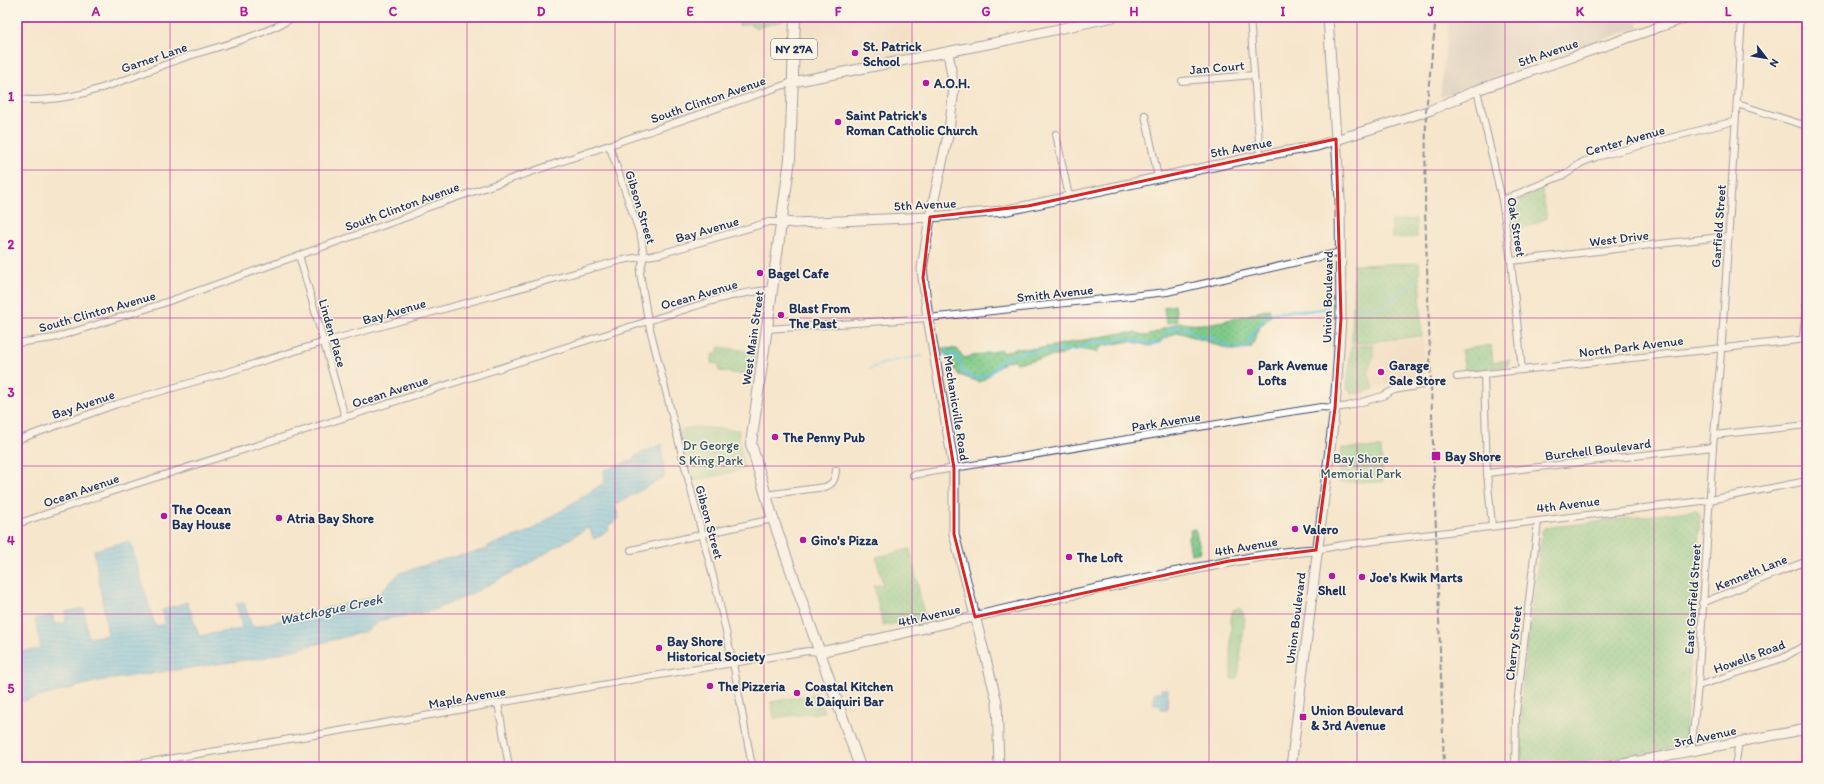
<svg xmlns="http://www.w3.org/2000/svg" width="1824" height="784" viewBox="0 0 1824 784" font-family="Itim,sans-serif">
  <defs>
    <pattern id="grass-dots" width="8" height="8" patternUnits="userSpaceOnUse"><rect width="8" height="8" fill="#80cb89"/><path d="M2 2h.1M6 6h.1" fill="none" stroke="#68a573" stroke-width="1.8" stroke-linecap="round"/></pattern>
    <pattern id="park-tufts" width="24" height="20" patternUnits="userSpaceOnUse"><rect width="24" height="20" fill="#80cb89"/><path d="M3 7l-1-3M5 7V3M7 7l1-3M15 17l-1-3M17 17v-4M19 17l1-3" fill="none" stroke="#68a573"/></pattern>
    <pattern id="water-rules" width="6" height="5" patternUnits="userSpaceOnUse"><rect width="6" height="5" fill="#6cc3e9"/><path d="M0 2.5h6" fill="none" stroke="#589fc0"/></pattern>
  </defs>
  <rect width="100%" height="100%" fill="#fcf5e5"/>
  <filter id="ink" filterUnits="userSpaceOnUse"><feTurbulence type="fractalNoise" baseFrequency=".025" numOctaves="2"/><feDisplacementMap in="SourceGraphic" scale="8" xChannelSelector="R" yChannelSelector="G"/><feConvolveMatrix kernelMatrix="1 2 1 2 8 2 1 2 1" color-interpolation-filters="sRGB"/></filter>
  <filter id="wash" filterUnits="userSpaceOnUse"><feTurbulence type="fractalNoise" baseFrequency=".012" numOctaves="4" result="noise"/><feDisplacementMap in="SourceGraphic" scale="16" xChannelSelector="R" yChannelSelector="G"/><feGaussianBlur stdDeviation="0.9" result="paint"/><feColorMatrix in="noise" values="0 0 0 0 0 0 0 0 0 0 0 0 0 0 0 0 0 1.4 0 .05"/><feComposite in="paint" operator="in"/></filter>
  <g filter="url(#wash)">
    <rect width="100%" height="100%" fill="#f6e6cc"/>
    <!-- built -->
    <g fill="#eed7bb">
      <polygon points="795,17 910,17 918,57 793,82"/>
      <polygon points="1423,338 1424,376 1391,382 1374,389 1368,372 1371,368 1373,344"/>
    </g>
    <!-- industrial -->
    <polygon fill="#ccc2b9" points="1449,17 1638,17 1639,27 1440,97"/>
    <!-- grass -->
    <g fill="url(#grass-dots)" stroke="#4e7d74">
      <polygon points="1542,190 1547,218 1513,233 1510,205"/>
      <polygon points="1416,219 1417,237 1392,238 1392,221"/>
      <polygon points="1419,263 1422,336 1352,344 1354,265"/>
      <path d="M1269,309L1271,315L1260,327L1251,348L1232,350L1178,332L1150,346L1130,341L1102,346L1097,352L1073,348L1062,355L1016,363L1015,360C1002,359 991,376 980,382L959,375L942,348L957,349L964,358L1001,350L1004,353L1013,349L1042,348L1122,333H1137L1147,336L1180,322C1201,330 1248,315 1269,309Z"/>
      <polygon points="1373,344 1373,357 1368,372 1374,389 1358,394 1352,393 1347,388 1351,347"/>
      <polygon points="1491,345 1493,362 1510,360 1507,366 1465,371 1461,350"/>
      <polygon points="719,347 755,352 752,376 719,371 719,364 711,363 713,353 717,354"/>
      <polygon points="1697,510 1700,516 1685,733 1683,741 1677,747 1559,767 1521,767 1522,689 1542,532 1544,528"/>
      <polygon points="1195,529 1201,552 1191,554 1188,537 1191,536 1190,530"/>
      <polygon points="910,549 925,619 883,626 874,586 883,584 876,557"/>
      <polygon points="817,693 824,712 774,718 771,702"/>
    </g>
    <!-- park -->
    <g fill="url(#park-tufts)" stroke="#4e7d74">
      <polygon points="744,17 783,17 783,21 755,28 754,25 751,26 750,23 739,26 737,19"/>
      <polygon points="696,427 739,430 739,441 745,469 694,481 681,432 683,429"/>
      <polygon points="1342,448 1381,448 1383,482 1339,482"/>
      <polygon points="1239,608 1242,611 1245,618 1238,676 1234,680 1231,678 1231,616 1233,610"/>
    </g>
    <!-- pitch -->
    <polygon fill="#80cb89" stroke="#4e7d74" points="1175,305 1177,321 1166,323 1164,307"/>
    <!-- water -->
    <g fill="url(#water-rules)" stroke="#4479a4">
      <polygon points="662,444 664,477 615,505 619,518 608,526 609,530 594,539 589,527 528,564 471,594 432,611 381,620 366,631 352,635 266,657 98,681 17,703 17,652 41,649 35,619 53,615 54,624 66,623 65,612 84,608 88,638 108,635 94,550 130,541 155,626 166,624 162,610 187,602 199,636 241,629 242,626 236,604 244,603 251,624 254,627 376,596 400,573 445,559 488,549 488,546 530,531 605,482 604,470 634,460 635,456"/>
      <polygon points="1161,689 1168,689 1167,709 1161,709 1161,705 1154,705 1154,693 1161,693"/>
    </g>
    <g fill="none" stroke-linecap="round" stroke-linejoin="round">
      <!-- stream -->
      <g stroke="#6cc3e9" stroke-width="2">
        <polyline points="1355,308 1375,309 1378,307 1388,305 1399,293 1412,285 1417,276"/>
        <path d="M943,354L949,353L958,357L963,373L977,378L991,373L1003,359L1023,352L1076,350L1093,342H1113L1122,338C1132,339 1154,348 1162,341C1167,337 1168,330 1174,327L1187,329L1199,336L1215,339L1227,347L1243,349L1248,346L1252,333L1260,326L1263,318L1270,313L1285,312L1294,310L1307,311L1327,308"/>
        <path d="M870,369C885,361 905,358 922,356"/>
      </g>
    </g>
  </g>
  <g filter="url(#ink)">
    <g fill="none" stroke-linecap="round" stroke-linejoin="round">
      <!-- street casing -->
      <g stroke="#3c4a6e" stroke-width="8">
        <g id="street">
          <polyline points="1250,17 1260,156"/>
          <polyline points="1182,81 1254,75"/>
          <polyline points="1477,90 1502,200 1511,261 1522,370"/>
          <path d="M17,99C77,106 130,76 186,57C223,45 260,37 294,17"/>
          <polyline points="1737,104 1807,126"/>
          <polyline points="1145,115 1158,177"/>
          <polyline points="1056,134 1069,197"/>
          <polyline points="609,145 641,237 644,256 640,273 648,321 718,596 733,663 751,761 755,767"/>
          <polyline points="1502,200 1566,174 1581,163 1596,157 1735,121"/>
          <polyline points="299,255 345,417"/>
          <polyline points="1511,261 1729,236"/>
          <polyline points="767,329 928,318 1167,292 1341,252"/>
          <polyline points="1803,339 1807,294"/>
          <polyline points="17,343 54,338 158,305 410,216 426,208 793,82"/>
          <polyline points="1484,374 1487,473 1492,526"/>
          <polyline points="1457,377 1807,339"/>
          <polyline points="1714,435 1807,425"/>
          <polyline points="17,440 117,404 221,374 324,342 622,260 660,254 769,222 782,222"/>
          <polyline points="1487,473 1713,447"/>
          <polyline points="913,475 1259,417 1321,407 1335,408 1348,406 1383,396 1394,390 1422,385"/>
          <path d="M765,495L825,487C833,484 835,480 836,470"/>
          <path d="M17,524L107,493L670,314C703,304 736,292 771,290"/>
          <polyline points="631,550 773,519"/>
          <polyline points="1316,550 1342,545 1710,500 1807,481"/>
          <polyline points="1702,603 1807,561"/>
          <polyline points="1698,686 1783,658 1807,644"/>
          <polyline points="498,703 509,767"/>
          <polyline points="1691,752 1698,686 1713,447 1722,341 1742,17"/>
          <polyline points="118,767 327,733 647,677 808,651 820,652"/>
          <polyline points="1515,767 1516,714 1538,521"/>
          <polyline points="1735,767 1739,742"/>
        </g>
      </g>
      <!-- secondary casing -->
      <g stroke="#3c4a6e" stroke-width="11">
        <g id="secondary">
          <polyline points="948,52 954,88 949,131 930,217 922,269 928,318 954,468 954,534 997,702 999,767"/>
          <polyline points="793,82 1008,40 1113,17"/>
          <polyline points="782,222 795,223 930,217 1003,211 1260,156 1317,146 1431,110 1477,90 1688,17"/>
          <path d="M820,652C942,625 1065,594 1188,570C1231,562 1273,552 1316,550"/>
          <polyline points="1291,767 1335,408 1341,318 1340,199 1328,17"/>
          <polyline points="1607,767 1807,729"/>
        </g>
      </g>
      <!-- primary casing -->
      <g stroke="#3c4a6e" stroke-width="12">
        <polyline id="primary" points="795,17 790,159 751,444 773,519 860,767"/>
      </g>
      <!-- street -->
      <use href="#street" stroke="#fff" stroke-width="6"/>
      <!-- secondary -->
      <use href="#secondary" stroke="#fff" stroke-width="9"/>
      <!-- primary -->
      <use href="#primary" stroke="#fff" stroke-width="10"/>
      <!-- rail -->
      <polyline stroke="#1b2f5e" stroke-width="2" stroke-dasharray="6 3" stroke-linecap="butt" points="1436,17 1426,111 1425,208 1444,767"/>
    </g>
  </g>
  <!-- marked area -->
  <path d="M0 0H1824V784H0ZM1336,139L1341,318L1335,408L1316,550L1229,561L975,617L954,534V468L923,278L930,217L1028,206Z" fill="#f6e6cc" fill-opacity=".55" fill-rule="evenodd"/>
  <path fill="none" stroke="#d62828" stroke-width="3" stroke-linejoin="round" d="M1336,139L1341,318L1335,408L1316,550L1229,561L975,617L954,534V468L923,278L930,217L1028,206Z"/>
  <!-- grid -->
  <path fill="none" stroke="#b5179e" stroke-width="1" stroke-opacity="0.55" d="M170,17V767M319,17V767M467,17V767M615,17V767M764,17V767M912,17V767M1060,17V767M1209,17V767M1357,17V767M1505,17V767M1654,17V767M17,170H1807M17,318H1807M17,466H1807M17,614H1807"/>
  <!-- markers -->
  <g fill="#b5179e" stroke="#fcf5e5" stroke-width="1.5">
    <circle cx="855" cy="53" r="4"/>
    <circle cx="926" cy="83" r="4"/>
    <circle cx="838" cy="122" r="4"/>
    <circle cx="760" cy="273" r="4"/>
    <circle cx="781" cy="315" r="4"/>
    <circle cx="1250" cy="372" r="4"/>
    <circle cx="1381" cy="372" r="4"/>
    <circle cx="775" cy="437" r="4"/>
    <rect x="1431" y="451" width="10" height="10" rx="2"/>
    <circle cx="164" cy="516" r="4"/>
    <circle cx="279" cy="518" r="4"/>
    <circle cx="1295" cy="529" r="4"/>
    <circle cx="803" cy="540" r="4"/>
    <circle cx="1069" cy="557" r="4"/>
    <circle cx="1332" cy="576" r="4"/>
    <circle cx="1362" cy="577" r="4"/>
    <circle cx="659" cy="648" r="4"/>
    <circle cx="710" cy="686" r="4"/>
    <circle cx="797" cy="693" r="4"/>
    <rect x="1299" y="713" width="8" height="8" rx="2"/>
  </g>
  <g text-anchor="middle" stroke-width="3" stroke-linejoin="round" paint-order="stroke">
    <!-- shield labels -->
    <rect fill="#fcf5e5" stroke="#5e6a86" stroke-width="1" x="771" y="39" width="46" height="20" rx="3"/>
    <g font-size="12" font-weight="bold" fill="#1b2f5e">
      <text x="794" y="53">NY 27A</text>
    </g>
    <!-- poi labels -->
    <g font-size="13" font-weight="bold" fill="#1b2f5e" stroke="#fcf5e5" text-anchor="start">
      <text x="863" y="51">St. Patrick<tspan x="863" dy="15">School</tspan></text>
      <text x="934" y="88">A.O.H.</text>
      <text x="846" y="120">Saint Patrick's<tspan x="846" dy="15">Roman Catholic Church</tspan></text>
      <text x="768" y="278">Bagel Cafe</text>
      <text x="789" y="313">Blast From<tspan x="789" dy="15">The Past</tspan></text>
      <text x="1258" y="370">Park Avenue<tspan x="1258" dy="15">Lofts</tspan></text>
      <text x="1389" y="370">Garage<tspan x="1389" dy="15">Sale Store</tspan></text>
      <text x="783" y="442">The Penny Pub</text>
      <text x="1445" y="461">Bay Shore</text>
      <text x="172" y="514">The Ocean<tspan x="172" dy="15">Bay House</tspan></text>
      <text x="287" y="523">Atria Bay Shore</text>
      <text x="1303" y="534">Valero</text>
      <text x="811" y="545">Gino's Pizza</text>
      <text x="1077" y="562">The Loft</text>
      <text x="1370" y="582">Joe's Kwik Marts</text>
      <text x="1332" y="595" text-anchor="middle">Shell</text>
      <text x="667" y="646">Bay Shore<tspan x="667" dy="15">Historical Society</tspan></text>
      <text x="718" y="691">The Pizzeria</text>
      <text x="805" y="691">Coastal Kitchen<tspan x="805" dy="15">&amp; Daiquiri Bar</tspan></text>
      <text x="1311" y="715">Union Boulevard<tspan x="1311" dy="15">&amp; 3rd Avenue</tspan></text>
    </g>
    <!-- street labels -->
    <g font-size="13" fill="#1b2f5e" stroke="#fcf5e5">
      <text transform="translate(1548 52) rotate(-19)" y="5">5th Avenue</text>
      <text transform="translate(154 57) rotate(-19)" y="5">Garner Lane</text>
      <text transform="translate(1217 67) rotate(-5)" y="5">Jan Court</text>
      <text transform="translate(708 99) rotate(-19)" y="5">South Clinton Avenue</text>
      <text transform="translate(1625 140) rotate(-16)" y="5">Center Avenue</text>
      <text transform="translate(1241 147) rotate(-11)" y="5">5th Avenue</text>
      <text transform="translate(925 204) rotate(-3)" y="5">5th Avenue</text>
      <text transform="translate(402 206) rotate(-20)" y="5">South Clinton Avenue</text>
      <text transform="translate(641 207) rotate(73)" y="5">Gibson Street</text>
      <text transform="translate(1718 226) rotate(-86)" y="5">Garfield Street</text>
      <text transform="translate(1517 227) rotate(81)" y="5">Oak Street</text>
      <text transform="translate(707 229) rotate(-16)" y="5">Bay Avenue</text>
      <text transform="translate(1619 238) rotate(-7)" y="5">West Drive</text>
      <text transform="translate(1055 293) rotate(-6)" y="5">Smith Avenue</text>
      <text transform="translate(699 294) rotate(-16)" y="5">Ocean Avenue</text>
      <text transform="translate(1327 297) rotate(-89)" y="5">Union Boulevard</text>
      <text transform="translate(97 311) rotate(-16)" y="5">South Clinton Avenue</text>
      <text transform="translate(394 311) rotate(-16)" y="5">Bay Avenue</text>
      <text transform="translate(333 333) rotate(74)" y="5">Linden Place</text>
      <text transform="translate(752 338) rotate(-82)" y="5">West Main Street</text>
      <text transform="translate(1631 346) rotate(-7)" y="5">North Park Avenue</text>
      <text transform="translate(390 391) rotate(-18)" y="5">Ocean Avenue</text>
      <text transform="translate(83 404) rotate(-19)" y="5">Bay Avenue</text>
      <text transform="translate(957 408) rotate(81)" y="5">Mechanicville Road</text>
      <text transform="translate(1166 421) rotate(-9)" y="5">Park Avenue</text>
      <text transform="translate(1598 449) rotate(-7)" y="5">Burchell Boulevard</text>
      <text transform="translate(81 490) rotate(-19)" y="5">Ocean Avenue</text>
      <text transform="translate(1568 504) rotate(-7)" y="5">4th Avenue</text>
      <text transform="translate(710 522) rotate(75)" y="5">Gibson Street</text>
      <text transform="translate(1246 546) rotate(-10)" y="5">4th Avenue</text>
      <text transform="translate(1751 572) rotate(-22)" y="5">Kenneth Lane</text>
      <text transform="translate(1692 599) rotate(-86)" y="5">East Garfield Street</text>
      <text transform="translate(929 615) rotate(-13)" y="5">4th Avenue</text>
      <text transform="translate(1295 618) rotate(-83)" y="5">Union Boulevard</text>
      <text transform="translate(1513 643) rotate(-84)" y="5">Cherry Street</text>
      <text transform="translate(1749 656) rotate(-20)" y="5">Howells Road</text>
      <text transform="translate(467 697) rotate(-10)" y="5">Maple Avenue</text>
      <text transform="translate(1705 736) rotate(-12)" y="5">3rd Avenue</text>
    </g>
    <!-- park labels -->
    <g font-size="13" fill="#345669" stroke="#fcf5e5">
      <text x="711" y="450">Dr George<tspan x="711" dy="15">S King Park</tspan></text>
      <text x="1361" y="463">Bay Shore<tspan x="1361" dy="15">Memorial Park</tspan></text>
    </g>
    <!-- water labels -->
    <g font-size="14" font-style="italic" fill="#2f5481" stroke="#fcf5e5">
      <text transform="translate(331 609) rotate(-12)" y="5">Watchogue Creek</text>
    </g>
  </g>
  <!-- margin -->
  <rect width="1824" height="784" fill="none" stroke="#fcf5e5" stroke-width="44"/>
  <!-- north arrow -->
  <g transform="translate(1766 58) rotate(121)" stroke="#fcf5e5" stroke-width="3" paint-order="stroke">
  <path d="M0-3L7 15L0 10L-7 15Z" fill="#1b2f5e"/>
  <text y="-6" font-size="11" font-weight="bold" text-anchor="middle" fill="#1b2f5e">N</text>
  </g>
  <rect x="22" y="22" width="1780" height="740" fill="none" stroke="#b5179e" stroke-width="1.5"/>
  <g font-size="13" text-anchor="middle" font-weight="bold" fill="#b5179e">
    <text x="96" y="16">A</text>
    <text x="244" y="16">B</text>
    <text x="393" y="16">C</text>
    <text x="541" y="16">D</text>
    <text x="690" y="16">E</text>
    <text x="838" y="16">F</text>
    <text x="986" y="16">G</text>
    <text x="1134" y="16">H</text>
    <text x="1283" y="16">I</text>
    <text x="1431" y="16">J</text>
    <text x="1580" y="16">K</text>
    <text x="1728" y="16">L</text>
    <text x="11" y="101">1</text>
    <text x="11" y="249">2</text>
    <text x="11" y="397">3</text>
    <text x="11" y="545">4</text>
    <text x="11" y="693">5</text>
  </g>
</svg>
